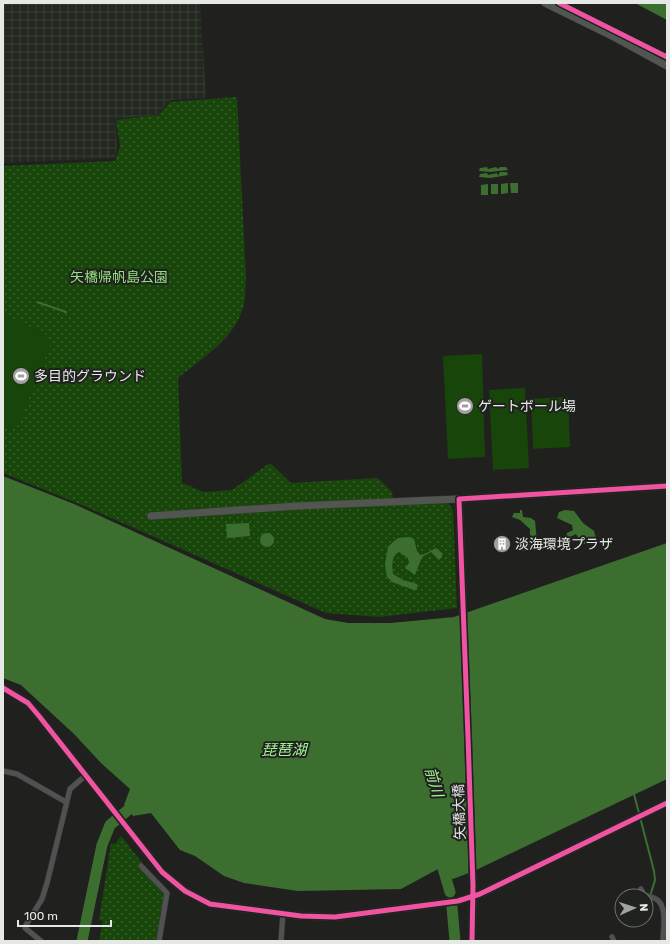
<svg xmlns="http://www.w3.org/2000/svg" width="670" height="944" viewBox="0 0 670 944" font-family="Rubik,'Noto Sans JP',sans-serif">
  <defs>
    <pattern id="industrial-grid" width="8" height="8" patternUnits="userSpaceOnUse"><rect width="8" height="8" fill="#222820"/><path d="M0 4h8M4 0v8" fill="none" stroke="#373d36"/></pattern>
    <pattern id="park-dots" width="8" height="8" patternUnits="userSpaceOnUse"><rect width="8" height="8" fill="#184509"/><path d="M2 2h.1M6 6h.1" fill="none" stroke="#3a602d" stroke-width="1.8" stroke-linecap="round"/></pattern>
  </defs>
  <rect width="100%" height="100%" fill="#20211f"/>
  <!-- industrial -->
  <polygon fill="url(#industrial-grid)" points="3,3 200,3 206,98 170,100 158,115 115,119 117,146 115,158 3,163"/>
  <!-- park -->
  <g fill="url(#park-dots)">
    <path d="M237,97L246,278C245,286 246,295 244,303C238,337 203,357 178,378L182,483L204,492L232,490L270,463L291,483L378,478L392,492L394,505L448,503L453,510L457,608L379,617L326,613L82,505L3,473V166L115,161L120,146L116,120L159,115L170,102Z"/>
    <polygon points="121,836 154,878 168,892 160,941 99,941 103,921 99,920 111,843 115,844"/>
  </g>
  <!-- pitch -->
  <g fill="#184509">
    <polygon points="3,315 46,334 51,344 18,425 7,429 3,427"/>
    <polygon points="482,354 485,457 448,459 443,356"/>
    <polygon points="525,388 529,468 493,470 489,390"/>
    <polygon points="568,397 570,447 533,449 531,399"/>
  </g>
  <!-- water -->
  <g fill="#3c6f2f">
    <polygon points="635,3 667,3 667,20"/>
    <polygon points="487,167 488,169 496,167 498,169 500,167 506,167 508,170 490,172 479,171 480,168"/>
    <polygon points="500,172 507,172 508,175 490,178 479,177 480,174 487,173 488,175 497,173 498,176"/>
    <polygon points="508,183 508,193 501,194 501,184"/>
    <polygon points="510,183 518,183 518,193 511,193"/>
    <polygon points="488,184 488,195 481,195 481,185"/>
    <rect x="491" y="184" width="7" height="10"/>
    <polygon points="3,476 74,504 325,619 348,623 391,623 454,617 667,543 667,779 474,871 453,879 438,869 401,889 298,891 244,883 224,876 195,856 180,850 151,813 133,816 124,805 130,789 101,763 74,734 21,685 3,678"/>
    <polygon points="520,510 522,510 523,517 531,518 535,521 537,542 542,547 551,547 558,539 566,537 567,533 573,530 572,525 557,518 559,512 565,510 574,511 583,523 594,531 596,538 585,544 582,544 576,534 560,542 553,548 519,551 530,540 530,529 520,520 512,517 514,513 520,513"/>
    <polygon points="249,523 250,536 227,538 226,524"/>
    <circle cx="267" cy="540" r="7"/>
    <path d="M410,537L414,539L417,551L420,555L425,554L436,548L442,553V557L439,560L431,552L422,557L415,575L405,568L409,563L408,558L399,552C391,556 392,566 393,574L403,580L417,584V590H414L392,582L387,577L385,564L388,547L393,542L398,538Z"/>
  </g>
  <g fill="none" stroke-linecap="round" stroke-linejoin="round">
    <!-- stream -->
    <g stroke="#3c6f2f" stroke-width="2">
      <polyline points="37,302 66,312"/>
      <polyline points="634,794 654,871 655,880 646,909"/>
    </g>
    <!-- river -->
    <g stroke="#3c6f2f" stroke-width="11">
      <polyline points="440,858 450,892"/>
      <polyline points="452,907 455,941"/>
      <polyline points="82,941 102,845 110,825 128,810"/>
    </g>
    <!-- street casing -->
    <g stroke="#3a3b39" stroke-width="6">
      <g id="street">
        <polyline points="3,771 17,774 66,802"/>
        <polyline points="141,866 167,893 159,941"/>
        <path d="M641,889L644,895C647,896 652,897 656,899C668,906 663,929 663,941"/>
        <polyline points="612,937 614,941"/>
        <polyline points="41,941 25,928 26,925 42,899 47,883 70,789 85,776"/>
        <polyline points="281,941 283,913"/>
      </g>
    </g>
    <!-- secondary casing -->
    <g stroke="#3a3b39" stroke-width="8">
      <g id="secondary">
        <polyline points="545,3 612,36 667,66"/>
        <polyline points="151,516 297,506 459,499"/>
        <polyline points="3,688 28,703 39,716 162,872 185,891 210,904 301,916 335,917 458,901 480,894 667,803"/>
        <polyline points="472,941 473,886 468,737 459,499 667,486"/>
      </g>
    </g>
    <!-- street -->
    <use href="#street" stroke="#505150" stroke-width="5"/>
    <!-- secondary -->
    <use href="#secondary" stroke="#515650" stroke-width="7"/>
    <!-- cycleway casing -->
    <g stroke="#1f221e" stroke-width="8">
      <g id="cycleway">
        <polyline points="559,3 667,57"/>
        <polyline points="3,688 28,703 39,716 162,872 185,891 210,904 301,916 335,917 458,901 480,894 667,803"/>
        <polyline points="472,941 473,886 468,737 459,499 667,486"/>
      </g>
    </g>
    <!-- cycleway -->
    <use href="#cycleway" stroke="#f153a3" stroke-width="5"/>
  </g>
  <!-- icons -->
  <defs>
    <g id="stadium-disc" transform="scale(0.9)"><circle r="9.5" fill="#a1a2a0" stroke="#1f221e"/><path d="M0-5a6.5 5 0 1 0 0 10a6.5 5 0 1 0 0-10ZM-3.5-1.8h7v3.6h-7Z" fill="#fff"/></g>
    <g id="building-disc" transform="scale(0.9)"><circle r="9.5" fill="#a1a2a0" stroke="#1f221e"/><path d="M-4-6H4V6H1V3H-1V6H-4ZM-2.5-4.3h1.7v1.8h-1.7ZM.8-4.3h1.7v1.8H.8ZM-2.5-1h1.7V.8h-1.7ZM.8-1h1.7V.8H.8Z" fill="#fff"/></g>
  </defs>
  <g fill-rule="evenodd">
    <use href="#stadium-disc" x="21" y="376"/>
    <use href="#stadium-disc" x="465" y="406"/>
    <use href="#building-disc" x="502" y="544"/>
  </g>
  <g text-anchor="middle" stroke-width="4" stroke-linejoin="round" paint-order="stroke">
    <!-- park labels -->
    <g font-size="14" fill="#94e081" stroke="#1f221e">
      <text x="119" y="282">矢橋帰帆島公園</text>
    </g>
    <!-- poi labels -->
    <g font-size="14" fill="#e6e8e5" stroke="#1f221e" text-anchor="start">
      <text x="34" y="381">多目的グラウンド</text>
      <text x="478" y="411">ゲートボール場</text>
      <text x="515" y="549">淡海環境プラザ</text>
    </g>
    <!-- street labels -->
    <g font-size="14" fill="#e6e8e5" stroke="#1f221e">
      <text transform="translate(459 812) rotate(-92)" y="5">矢橋大橋</text>
    </g>
    <!-- water labels -->
    <g font-size="15" font-style="italic" fill="#a6f394" stroke="#1f221e">
      <text x="284" y="755">琵琶湖</text>
      <text transform="translate(434 782) rotate(74)" y="5">前川</text>
    </g>
  </g>
  <!-- border -->
  <rect width="670" height="944" fill="none" stroke="#e6e8e5" stroke-width="8"/>
  <!-- north arrow -->
  <g transform="translate(634 908) rotate(87)"><circle r="19" fill="#1f221e" stroke="#6f716e"/>
  <path d="M0-3L7 15L0 10L-7 15Z" fill="#a1a2a0"/>
  <text y="-6" font-size="11" font-weight="bold" text-anchor="middle" fill="#e6e8e5">N</text>
  </g>
  <!-- scale -->
  <path d="M18 920v6h93v-6" fill="none" stroke="#e6e8e5" stroke-width="2"/>
  <text x="24" y="920" font-size="12" fill="#e6e8e5" stroke="#1f221e" stroke-width="3" paint-order="stroke">100 m</text>
</svg>
